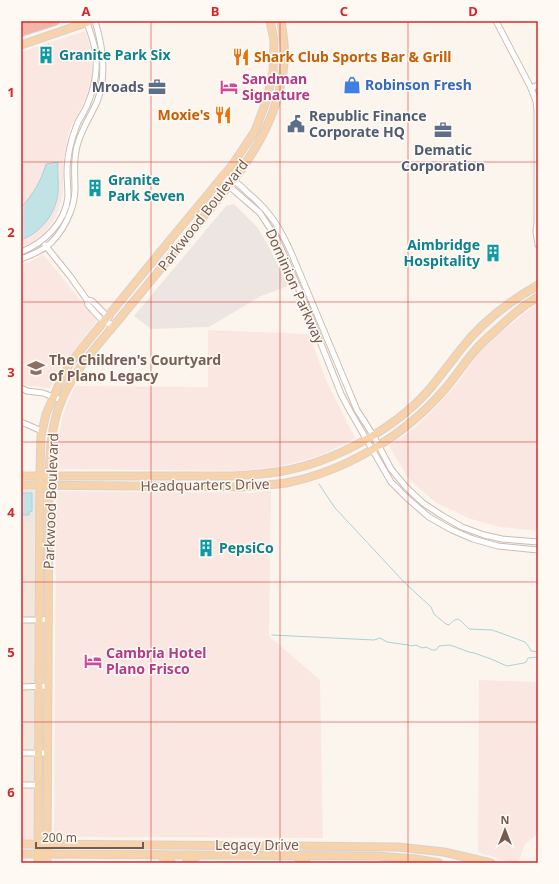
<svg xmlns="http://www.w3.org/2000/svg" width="559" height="884" viewBox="0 0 559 884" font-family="'Noto Sans',sans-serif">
  <rect width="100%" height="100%" fill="#fcf5ed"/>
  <!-- residential -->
  <g fill="#f3e6db">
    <polygon points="31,518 37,518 35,750 34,751 21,752 21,519 31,522"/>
    <polygon points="21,756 33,756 36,758 35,780 33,783 21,783"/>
  </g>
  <!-- commercial -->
  <g fill="#fbe7e1">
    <polygon points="85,31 90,46 92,65 91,81 87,93 81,108 71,126 67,139 63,163 63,192 60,205 54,220 45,232 33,242 21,248 21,52"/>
    <polygon points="43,254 97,321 61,367 50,388 21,385 21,264 33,261"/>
    <polygon points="538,303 538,531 500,527 468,518 435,502 408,478 389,446 413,429 432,411 455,386 481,350 503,330"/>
    <polygon points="208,330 309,334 326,380 355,438 324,454 305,460 277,467 238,471 57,469 58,437 63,414 75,386 208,387"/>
    <polygon points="271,490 269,636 320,680 323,838 54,837 56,491 250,493"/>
    <polygon points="479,680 538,682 538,834 525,844 518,863 513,863 478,852"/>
    <polygon points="21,787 33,787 35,789 34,838 31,841 21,842"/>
  </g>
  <!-- industrial -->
  <g fill="#ece5e1">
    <polygon points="234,204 257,227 267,243 288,286 261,296 209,327 151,329 134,316 226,206"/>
    <polygon points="21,490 33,490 37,492 37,518 31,518 31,522 22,522 22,519 21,519"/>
  </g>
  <!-- water -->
  <g fill="#c1e3e5" stroke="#a8d3d7">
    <path d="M58,162C57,172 59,183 58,193C56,213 41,233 21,240V207C33,195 41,181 46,164Z"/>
    <polygon points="21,493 32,493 32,511 29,512 29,515 22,515 22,519 21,519"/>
  </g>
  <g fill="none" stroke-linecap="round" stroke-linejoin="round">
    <!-- stream -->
    <g stroke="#a8d3d7" stroke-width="1">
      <path d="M319,484L335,508L405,583L431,607L434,614L446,624L449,625C459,614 460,621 469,629L492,630L498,632L525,642L529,647L531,651L538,652"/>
      <polyline points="272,635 374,640 380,638 387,642 408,645 411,646 416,645 422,648 426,647 432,650 436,650 439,646 449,645 453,646 469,652 474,653 491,659 507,666 524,663 526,662 528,658 538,657"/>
    </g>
    <!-- minor casing -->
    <g stroke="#cebcb1" stroke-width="7">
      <g id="minor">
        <polyline points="496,21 531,88 536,101 537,111 537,222 536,232 538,245"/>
        <polyline points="531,88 538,85"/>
        <polyline points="222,176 229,186 260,213 277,239 304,301 341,394 350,411 391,482 407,498 429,517 452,530 473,539 498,546 538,550"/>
        <path d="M222,176C226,178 230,179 234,181C239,184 244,189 248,193C271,212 282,231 293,257L357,410L373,435L391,469L406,487L423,503L441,515L462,527L484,535L502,539L538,542"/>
        <polyline points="45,245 70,276 87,300 88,305 100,318 104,322 114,325"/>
        <path d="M21,252C44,243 65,223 68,197C68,188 67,180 67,172C67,161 69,150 72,139C74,133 76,127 78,122C82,115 86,109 88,103C95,86 98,67 95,49C93,40 90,31 87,23"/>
        <path d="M21,259C29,256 38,252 46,247C62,235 75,209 75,189C75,174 73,162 77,146C81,130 90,117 97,102C107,76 103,47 95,21"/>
        <polyline points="87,300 92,301 109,318"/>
        <polyline points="21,388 27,391 43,393 61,400"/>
        <polyline points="21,422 42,431"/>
        <polyline points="21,620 39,620 49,619"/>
        <polyline points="21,687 49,686"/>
        <polyline points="21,753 48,753"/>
        <polyline points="21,785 38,785"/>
      </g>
    </g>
    <!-- major casing -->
    <g stroke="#d9d1ce" stroke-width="9">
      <g id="major">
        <polyline points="21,45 91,21"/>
        <path d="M21,476H234C250,475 266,474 283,471C333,462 393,430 427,392C439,378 450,363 461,349C481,323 510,301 538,285"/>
        <path d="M21,485L241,487C256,486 271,485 286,483C346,471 404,436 444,390C454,379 462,366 472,354C478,346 487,338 495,331C509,318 522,306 538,297"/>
        <polyline points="21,844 398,847 444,852 491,863"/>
        <polyline points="21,854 377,856 416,859 439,863"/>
        <polyline points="161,856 172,863"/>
        <polyline points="296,856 307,863"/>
        <polyline points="38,863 40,469 41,436 46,414 60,382 69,365 83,347 161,251 233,164 255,131 267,99 273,72 274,40 270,21"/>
        <path d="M47,863L49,476C50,451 51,427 60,404C72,373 95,348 116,323C142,291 169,259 195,227C237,177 278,131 284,63C286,49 283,35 281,21"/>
        <polyline points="186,863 188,861 198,856"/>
      </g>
    </g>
    <!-- highway casing -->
    <g stroke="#d9d1ce" stroke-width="10">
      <g id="highway">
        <polyline points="21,25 32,21"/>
        <polyline points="21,32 55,21"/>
      </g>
    </g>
    <!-- minor -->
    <use href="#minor" stroke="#fff" stroke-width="5"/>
    <!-- major -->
    <use href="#major" stroke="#f6d3aa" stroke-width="7"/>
    <!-- highway -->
    <use href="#highway" stroke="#f2b5a8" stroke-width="8"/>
  </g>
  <!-- grid -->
  <path fill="none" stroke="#d62828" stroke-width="1" stroke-opacity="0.55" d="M151,21V863M280,21V863M408,21V863M21,162H538M21,302H538M21,442H538M21,582H538M21,722H538"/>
  <!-- icons -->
  <defs>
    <g id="building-bare" transform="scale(1.38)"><path d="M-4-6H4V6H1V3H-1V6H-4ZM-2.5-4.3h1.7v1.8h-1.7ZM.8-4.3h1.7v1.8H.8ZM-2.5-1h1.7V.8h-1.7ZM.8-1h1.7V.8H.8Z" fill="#0f9aa8" stroke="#fef9f3" stroke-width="2.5" paint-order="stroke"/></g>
    <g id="restaurant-bare" transform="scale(1.38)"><path d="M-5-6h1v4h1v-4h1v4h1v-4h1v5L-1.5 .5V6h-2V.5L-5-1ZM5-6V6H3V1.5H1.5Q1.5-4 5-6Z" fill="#e8710a" stroke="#fef9f3" stroke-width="2.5" paint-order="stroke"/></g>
    <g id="shop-bare" transform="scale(1.38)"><path d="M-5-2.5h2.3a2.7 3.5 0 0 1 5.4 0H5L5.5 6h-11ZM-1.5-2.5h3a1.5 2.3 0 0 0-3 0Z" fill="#3f7fe0" stroke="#fef9f3" stroke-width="2.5" paint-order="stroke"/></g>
    <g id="office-bare" transform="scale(1.38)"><path d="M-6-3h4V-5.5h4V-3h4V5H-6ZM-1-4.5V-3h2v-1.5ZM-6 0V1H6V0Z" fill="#5c6f8a" stroke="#fef9f3" stroke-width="2.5" paint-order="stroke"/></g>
    <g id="hotel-bare" transform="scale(1.38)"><path d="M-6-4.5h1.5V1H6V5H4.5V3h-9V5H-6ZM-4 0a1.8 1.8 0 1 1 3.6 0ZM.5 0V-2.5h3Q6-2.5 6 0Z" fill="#d1479c" stroke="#fef9f3" stroke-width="2.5" paint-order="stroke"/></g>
    <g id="civic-bare" transform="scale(1.38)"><path d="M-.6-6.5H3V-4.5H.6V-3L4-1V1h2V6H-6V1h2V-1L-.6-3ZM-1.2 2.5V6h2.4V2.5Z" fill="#5c6f8a" stroke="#fef9f3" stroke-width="2.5" paint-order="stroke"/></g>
    <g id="school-bare" transform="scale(1.38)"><path d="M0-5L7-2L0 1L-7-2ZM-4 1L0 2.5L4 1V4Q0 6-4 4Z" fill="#8d6e63" stroke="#fef9f3" stroke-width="2.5" paint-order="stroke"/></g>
  </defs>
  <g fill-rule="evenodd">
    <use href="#building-bare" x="46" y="55"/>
    <use href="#restaurant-bare" x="241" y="57"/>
    <use href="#shop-bare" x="352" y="85"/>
    <use href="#office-bare" x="157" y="87"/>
    <use href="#hotel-bare" x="229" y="87"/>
    <use href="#restaurant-bare" x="223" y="115"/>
    <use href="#civic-bare" x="296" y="124"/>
    <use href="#office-bare" x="443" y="130"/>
    <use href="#building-bare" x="95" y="188"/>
    <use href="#building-bare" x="493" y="253"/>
    <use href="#school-bare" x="36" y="368"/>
    <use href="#building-bare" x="206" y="548"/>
    <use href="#hotel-bare" x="93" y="661"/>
  </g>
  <g text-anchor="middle" stroke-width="3" stroke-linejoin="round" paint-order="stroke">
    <!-- culture labels -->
    <g font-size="14" font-weight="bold" fill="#0d838f" stroke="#fef9f3" text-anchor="start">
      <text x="59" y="60">Granite Park Six</text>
      <text x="108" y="185">Granite<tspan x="108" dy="16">Park Seven</tspan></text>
      <text x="480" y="250" text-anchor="end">Aimbridge<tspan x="480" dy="16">Hospitality</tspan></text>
      <text x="219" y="553">PepsiCo</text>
    </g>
    <!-- food labels -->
    <g font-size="14" font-weight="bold" fill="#c56008" stroke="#fef9f3" text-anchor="start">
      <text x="254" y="62">Shark Club Sports Bar &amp; Grill</text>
      <text x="210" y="120" text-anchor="end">Moxie's</text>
    </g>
    <!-- hotel labels -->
    <g font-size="14" font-weight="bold" fill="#b23c85" stroke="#fef9f3" text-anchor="start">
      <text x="242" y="84">Sandman<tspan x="242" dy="16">Signature</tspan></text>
      <text x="106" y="658">Cambria Hotel<tspan x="106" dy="16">Plano Frisco</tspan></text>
    </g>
    <!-- shop labels -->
    <g font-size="14" font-weight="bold" fill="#366cbe" stroke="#fef9f3" text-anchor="start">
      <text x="365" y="90">Robinson Fresh</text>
    </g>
    <!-- service labels -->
    <g font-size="14" font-weight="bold" fill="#4e5e75" stroke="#fef9f3" text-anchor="end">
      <text x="144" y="92">Mroads</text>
      <text x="309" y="121" text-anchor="start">Republic Finance<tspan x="309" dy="16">Corporate HQ</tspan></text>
      <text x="443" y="155" text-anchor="middle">Dematic<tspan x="443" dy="16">Corporation</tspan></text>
    </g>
    <!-- street labels -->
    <g font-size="14" fill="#775a4f" stroke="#fef9f3">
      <text transform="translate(203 215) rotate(-52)" y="5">Parkwood Boulevard</text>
      <text transform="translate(295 286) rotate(66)" y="5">Dominion Parkway</text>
      <text transform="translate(205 485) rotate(-1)" y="5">Headquarters Drive</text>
      <text transform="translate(51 501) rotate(-88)" y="5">Parkwood Boulevard</text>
      <text x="257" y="850">Legacy Drive</text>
    </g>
    <!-- education labels -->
    <g font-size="14" font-weight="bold" fill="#785e54" stroke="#fef9f3" text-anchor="start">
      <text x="49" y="365">The Children's Courtyard<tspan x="49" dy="16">of Plano Legacy</tspan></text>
    </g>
  </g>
  <!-- border -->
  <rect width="559" height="884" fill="none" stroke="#fef9f3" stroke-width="44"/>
  <!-- north arrow -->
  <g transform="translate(505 830)" stroke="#fef9f3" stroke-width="3" paint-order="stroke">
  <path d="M0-3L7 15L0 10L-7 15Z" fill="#775a4f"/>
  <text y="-6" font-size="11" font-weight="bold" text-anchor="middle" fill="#775a4f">N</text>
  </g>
  <!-- scale -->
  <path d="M36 842v6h107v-6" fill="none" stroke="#775a4f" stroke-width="2"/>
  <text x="42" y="842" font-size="12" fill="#775a4f" stroke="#fef9f3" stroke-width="3" paint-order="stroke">200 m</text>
  <rect x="22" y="22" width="515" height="840" fill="none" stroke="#d62828" stroke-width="1.5"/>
  <g font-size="13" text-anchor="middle" font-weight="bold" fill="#d62828">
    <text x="86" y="16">A</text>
    <text x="215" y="16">B</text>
    <text x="344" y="16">C</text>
    <text x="473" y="16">D</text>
    <text x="11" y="97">1</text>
    <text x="11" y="237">2</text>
    <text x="11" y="377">3</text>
    <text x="11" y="517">4</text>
    <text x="11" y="657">5</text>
    <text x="11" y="797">6</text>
  </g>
</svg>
